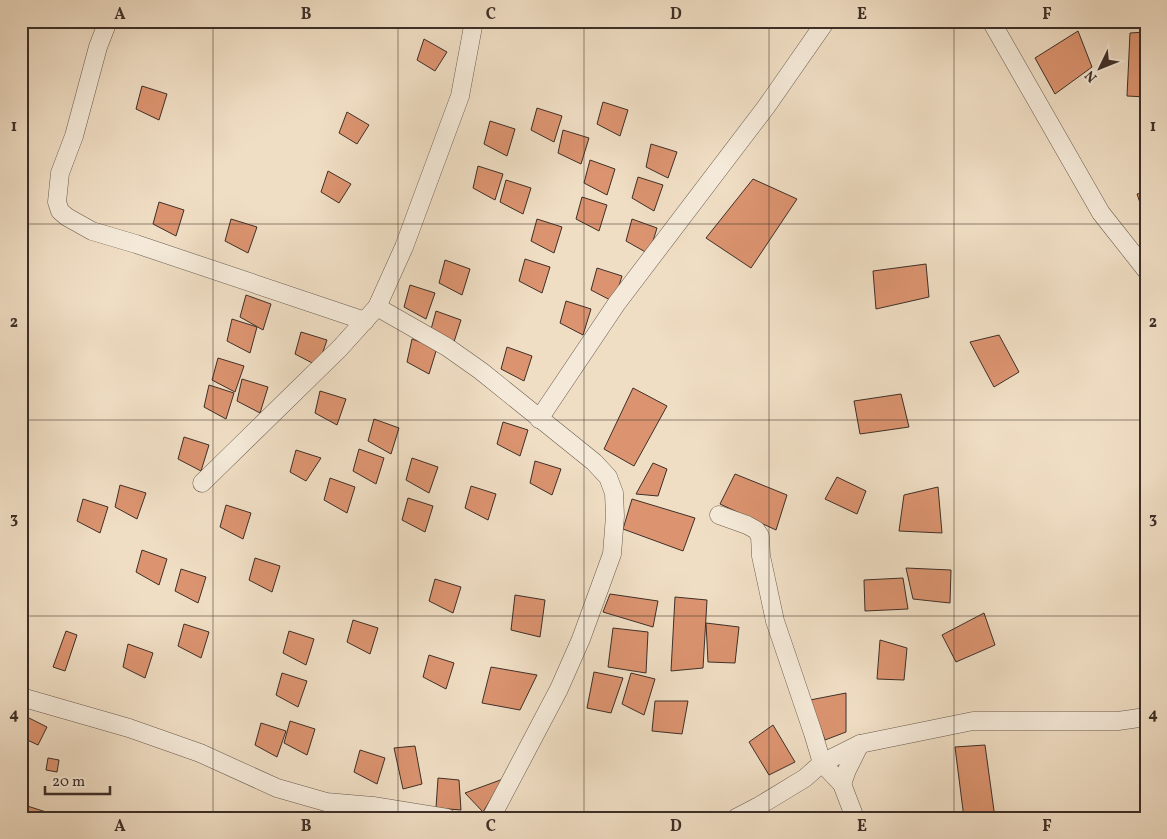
<svg xmlns="http://www.w3.org/2000/svg" width="1167" height="839" viewBox="0 0 1167 839" font-family="Vollkorn,serif">
  <rect width="100%" height="100%" fill="#f0dec4"/>
  <filter id="stains"><feTurbulence type="fractalNoise" baseFrequency=".004" numOctaves="4"/><feColorMatrix values="0 0 0 0 .2 0 0 0 0 .09 0 0 0 0 .02 0 0 0 .5 -.17"/></filter>
  <radialGradient id="worn" r=".72"><stop offset=".6" stop-color="#630" stop-opacity="0"/><stop offset="1" stop-color="#630" stop-opacity=".3"/></radialGradient>
  <!-- building -->
  <g fill="#dc9470" stroke="#3e2f28">
    <polygon points="183,21 200,21 195,28"/>
    <polygon points="1001,21 1030,21 1028,25 1002,27"/>
    <polygon points="1078,31 1092,67 1055,94 1035,58"/>
    <polygon points="1146,32 1146,97 1127,96 1130,33"/>
    <polygon points="424,39 447,52 435,71 417,60"/>
    <polygon points="142,86 167,94 159,120 136,109"/>
    <polygon points="603,102 628,110 620,136 597,124"/>
    <polygon points="537,108 562,116 554,142 531,130"/>
    <polygon points="347,112 369,125 357,144 339,133"/>
    <polygon points="490,121 515,129 507,156 484,144"/>
    <polygon points="563,130 589,138 581,164 558,153"/>
    <polygon points="651,144 677,152 668,178 646,167"/>
    <polygon points="590,160 615,169 607,195 584,183"/>
    <polygon points="478,166 503,174 495,200 473,188"/>
    <polygon points="328,171 351,184 339,203 321,192"/>
    <polygon points="638,177 663,185 654,211 632,198"/>
    <polygon points="753,179 797,199 751,268 706,238"/>
    <polygon points="506,180 531,188 523,214 500,202"/>
    <polygon points="1146,192 1146,220 1137,194"/>
    <polygon points="582,197 607,205 599,231 576,219"/>
    <polygon points="159,202 184,210 176,236 153,224"/>
    <polygon points="231,219 257,227 248,253 225,241"/>
    <polygon points="537,219 562,227 554,253 531,241"/>
    <polygon points="632,219 657,228 649,254 626,241"/>
    <polygon points="1143,237 1146,237 1146,255 1145,255"/>
    <polygon points="525,259 550,267 542,293 519,281"/>
    <polygon points="445,260 470,269 462,295 439,283"/>
    <polygon points="926,264 929,297 876,309 873,271"/>
    <polygon points="597,268 622,276 614,302 591,290"/>
    <polygon points="410,285 435,293 426,319 404,307"/>
    <polygon points="246,295 271,304 263,330 240,317"/>
    <polygon points="566,301 591,309 583,335 560,323"/>
    <polygon points="436,311 461,320 453,345 430,333"/>
    <polygon points="232,319 257,327 250,353 227,341"/>
    <polygon points="301,332 327,340 318,366 295,354"/>
    <polygon points="999,335 1019,372 994,387 970,342"/>
    <polygon points="412,339 437,348 429,374 407,362"/>
    <polygon points="507,347 532,356 524,381 501,369"/>
    <polygon points="218,358 244,366 235,392 212,380"/>
    <polygon points="242,379 268,387 260,413 237,401"/>
    <polygon points="209,385 234,393 226,419 204,407"/>
    <polygon points="633,388 667,406 634,466 604,449"/>
    <polygon points="320,391 346,399 337,425 315,413"/>
    <polygon points="901,394 909,427 860,434 854,401"/>
    <polygon points="374,419 399,428 391,454 368,441"/>
    <polygon points="503,422 528,430 520,456 497,444"/>
    <polygon points="184,437 209,445 201,471 178,459"/>
    <polygon points="359,449 384,458 376,484 353,471"/>
    <polygon points="296,450 321,458 306,481 290,472"/>
    <polygon points="412,458 438,467 429,493 406,480"/>
    <polygon points="535,461 561,469 552,495 530,483"/>
    <polygon points="653,463 667,469 658,496 636,494"/>
    <polygon points="735,474 787,495 776,530 720,504"/>
    <polygon points="837,477 866,491 857,514 825,499"/>
    <polygon points="330,478 355,487 347,513 324,500"/>
    <polygon points="120,485 146,493 137,519 115,507"/>
    <polygon points="471,486 496,494 488,520 465,508"/>
    <polygon points="938,487 942,533 899,531 904,495"/>
    <polygon points="408,498 433,506 425,532 402,520"/>
    <polygon points="83,499 108,507 100,533 77,521"/>
    <polygon points="632,499 695,518 683,551 623,529"/>
    <polygon points="226,505 251,513 243,539 220,527"/>
    <polygon points="142,550 167,559 159,585 136,572"/>
    <polygon points="255,558 280,566 272,592 249,580"/>
    <polygon points="906,568 951,570 950,603 913,599"/>
    <polygon points="181,569 206,577 198,603 175,591"/>
    <polygon points="903,578 908,609 865,611 864,580"/>
    <polygon points="435,579 461,587 453,613 429,601"/>
    <polygon points="610,594 658,601 653,627 603,612"/>
    <polygon points="515,595 545,600 540,637 511,630"/>
    <polygon points="675,597 707,600 703,668 671,671"/>
    <polygon points="984,613 995,645 956,662 942,635"/>
    <polygon points="353,620 378,628 370,654 347,642"/>
    <polygon points="706,623 739,627 735,663 708,662"/>
    <polygon points="184,624 209,632 201,658 178,646"/>
    <polygon points="613,628 648,632 646,673 608,667"/>
    <polygon points="66,631 77,635 65,671 53,667"/>
    <polygon points="289,631 314,639 306,665 283,653"/>
    <polygon points="880,640 907,648 904,680 877,679"/>
    <polygon points="128,644 153,653 145,678 123,667"/>
    <polygon points="429,655 454,663 446,689 423,677"/>
    <polygon points="491,667 537,675 520,710 482,703"/>
    <polygon points="594,672 623,678 611,713 587,708"/>
    <polygon points="282,673 307,681 298,707 276,695"/>
    <polygon points="631,673 655,679 644,715 622,704"/>
    <polygon points="846,693 846,732 825,740 810,700"/>
    <polygon points="655,701 688,701 682,734 652,731"/>
    <polygon points="23,715 47,727 38,745 21,737 21,719"/>
    <polygon points="290,721 315,729 307,755 284,743"/>
    <polygon points="261,723 286,731 277,757 255,745"/>
    <polygon points="773,725 795,762 769,775 749,742"/>
    <polygon points="985,745 995,818 964,818 955,747"/>
    <polygon points="415,746 422,784 403,789 394,748"/>
    <polygon points="360,750 385,758 377,784 354,772"/>
    <polygon points="48,758 59,760 57,772 46,770"/>
    <polygon points="438,778 459,780 461,810 436,808"/>
    <polygon points="503,779 483,812 465,793"/>
    <polygon points="21,804 65,818 21,818"/>
  </g>
  <g fill="none" stroke-linecap="round" stroke-linejoin="round">
    <!-- minor casing -->
    <g stroke="#6a5b4f" stroke-width="19">
      <g id="minor">
        <polyline points="108,21 98,47 74,136 60,173 57,202 60,211 67,217 92,231 136,244 365,321"/>
        <polyline points="991,21 1101,213 1146,270"/>
        <polyline points="377,307 447,347 481,371 594,462 608,477 614,493 615,516 612,554 581,639 559,689 491,818"/>
        <polyline points="539,419 617,303 766,107 826,21"/>
        <polyline points="202,483 340,348 377,307 404,247 460,96 474,21"/>
        <polyline points="719,515 747,525 756,530 760,536 761,556 775,621 813,733 822,763 842,784 855,818"/>
        <polyline points="21,697 129,728 200,753 277,788 326,802 373,806 447,818"/>
        <polyline points="842,784 847,770 860,744"/>
        <polyline points="736,818 759,806 805,778 822,763 860,744 973,721 1118,721 1146,717"/>
      </g>
    </g>
    <!-- minor -->
    <use href="#minor" stroke="#f5ead9" stroke-width="18"/>
  </g>
  <!-- grid -->
  <path fill="none" stroke="#3e2f28" stroke-width="1" stroke-opacity="0.55" d="M213,21V818M398,21V818M584,21V818M769,21V818M954,21V818M21,224H1146M21,420H1146M21,616H1146"/>
  <!-- margin -->
  <rect width="1167" height="839" fill="none" stroke="#f0dec4" stroke-width="55"/>
  <!-- north arrow -->
  <g transform="translate(1100 68) rotate(227)" stroke="#f5ead9" stroke-width="4" paint-order="stroke">
  <path d="M0-4L9 19L0 12L-9 19Z" fill="#3e2f28"/>
  <text y="-8" font-size="14" font-weight="bold" text-anchor="middle" fill="#3e2f28">N</text>
  </g>
  <!-- scale -->
  <path d="M45 786v8h65v-8" fill="none" stroke="#3e2f28" stroke-width="2.5"/>
  <text x="52" y="786" font-size="15" fill="#3e2f28" stroke="#f5ead9" stroke-width="4" paint-order="stroke">20 m</text>
  <rect x="28" y="28" width="1112" height="784" fill="none" stroke="#3e2f28" stroke-width="2"/>
  <g font-size="16" text-anchor="middle" font-weight="bold" fill="#3e2f28">
    <text x="120" y="19">A</text>
    <text x="306" y="19">B</text>
    <text x="491" y="19">C</text>
    <text x="676" y="19">D</text>
    <text x="862" y="19">E</text>
    <text x="1047" y="19">F</text>
    <text x="14" y="131">1</text>
    <text x="1153" y="131">1</text>
    <text x="14" y="327">2</text>
    <text x="1153" y="327">2</text>
    <text x="14" y="523">3</text>
    <text x="1153" y="523">3</text>
    <text x="14" y="719">4</text>
    <text x="1153" y="719">4</text>
    <text x="120" y="831">A</text>
    <text x="306" y="831">B</text>
    <text x="491" y="831">C</text>
    <text x="676" y="831">D</text>
    <text x="862" y="831">E</text>
    <text x="1047" y="831">F</text>
  </g>
  <rect width="100%" height="100%" filter="url(#stains)"/>
  <rect width="100%" height="100%" fill="url(#worn)"/>
</svg>
